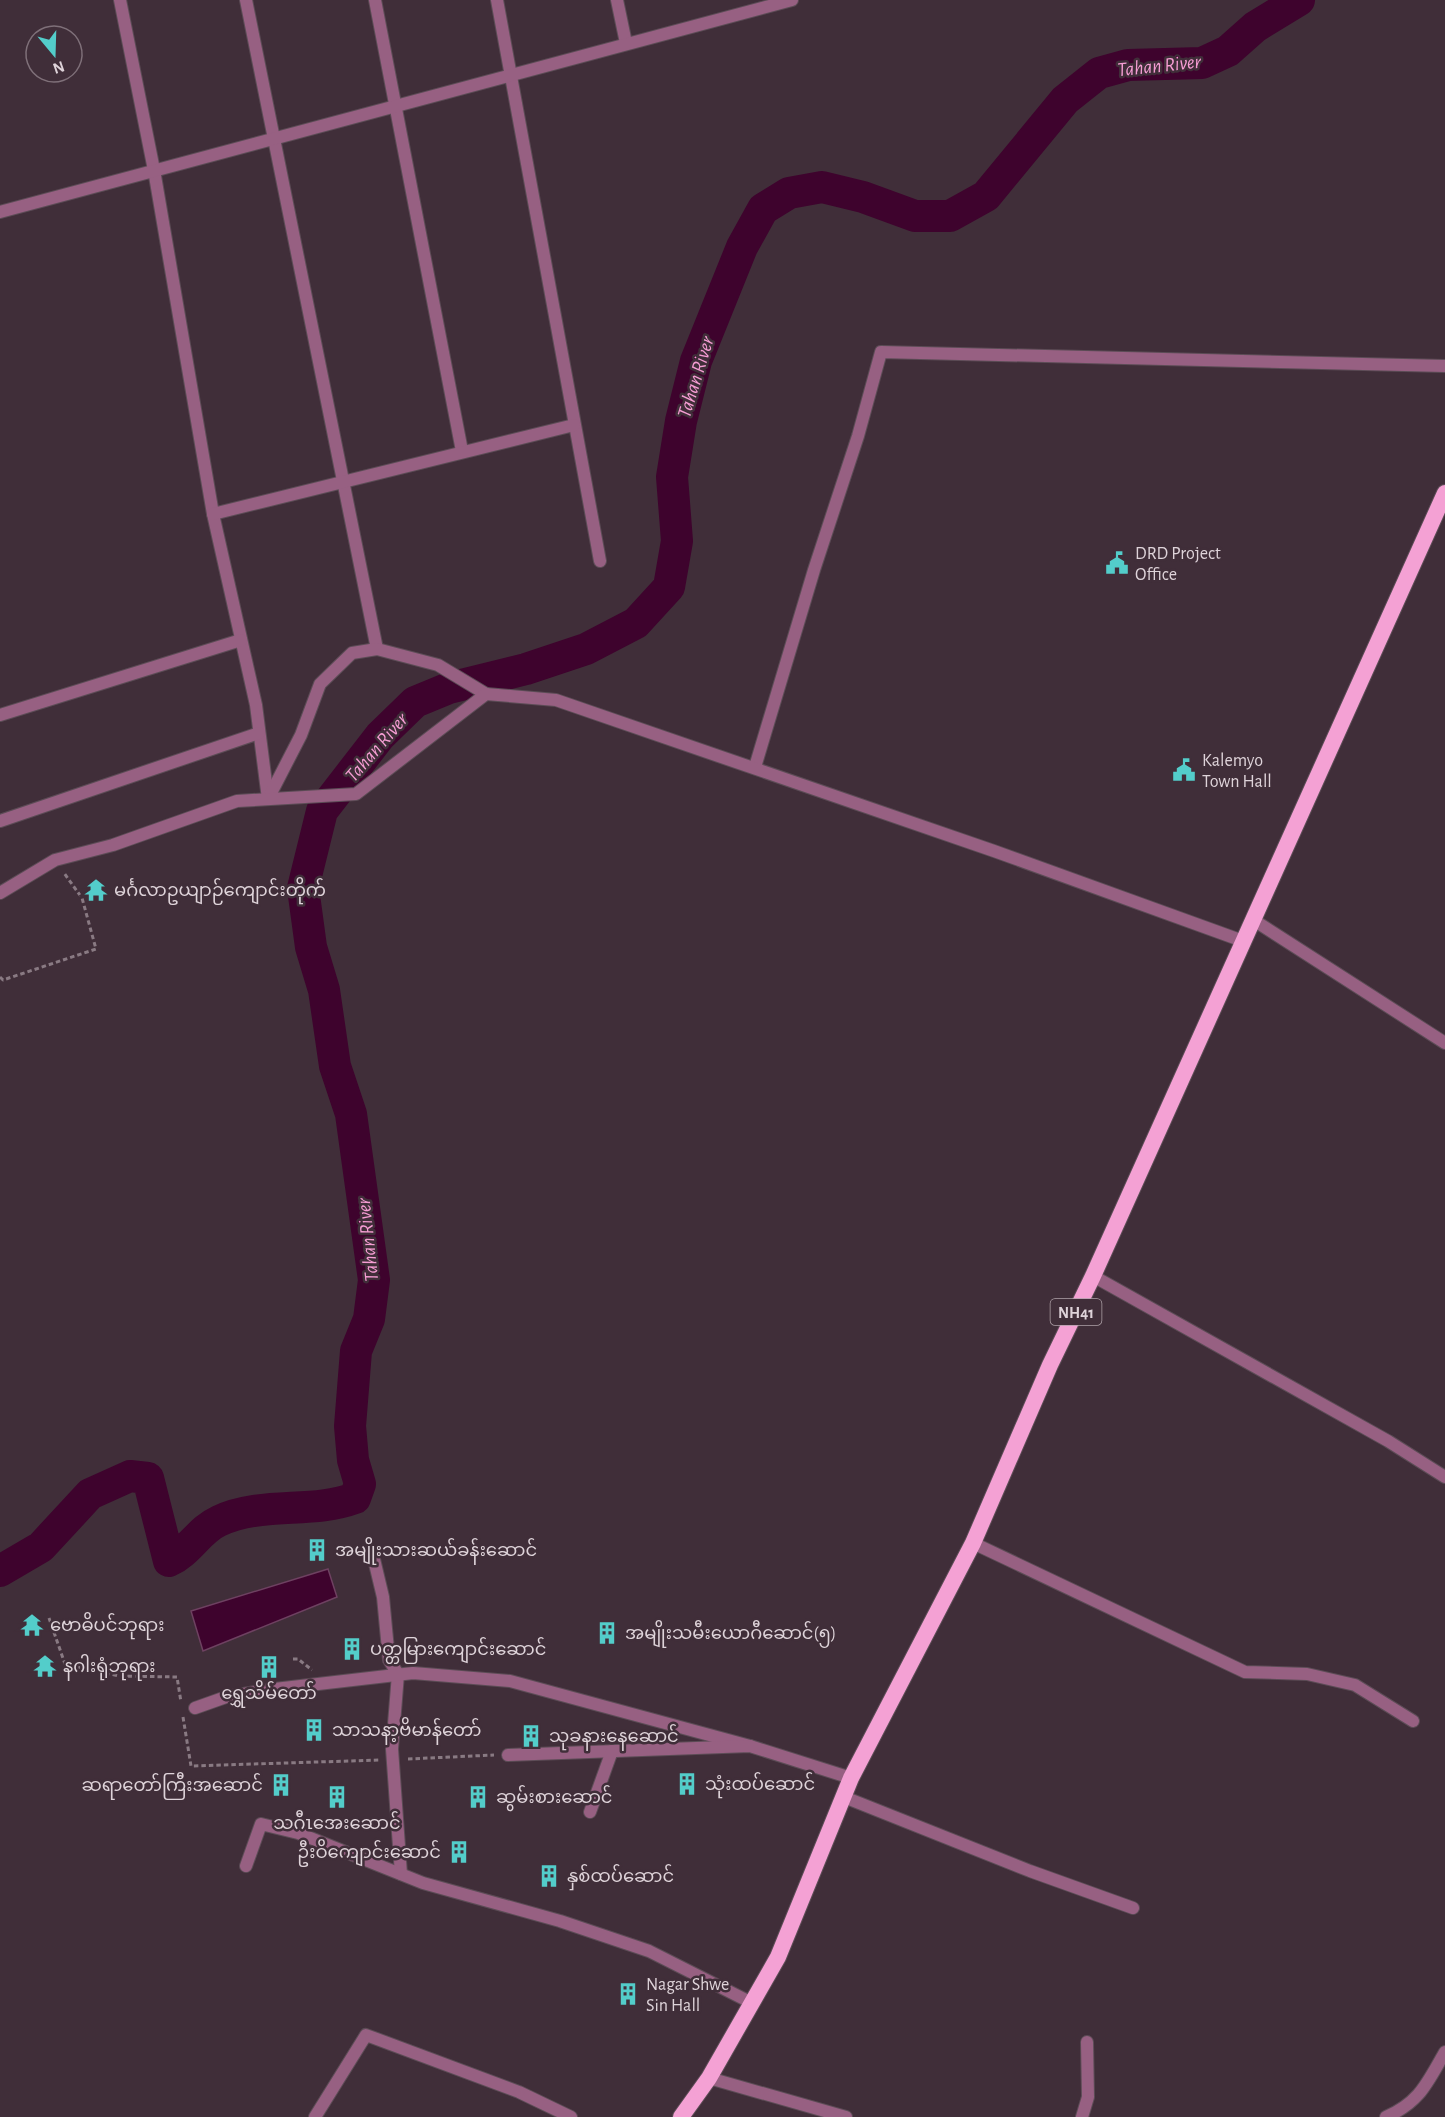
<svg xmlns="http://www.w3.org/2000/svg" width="1445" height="2117" viewBox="0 0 1445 2117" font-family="'Alegreya Sans','Noto Sans Myanmar',sans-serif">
  <rect width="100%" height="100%" fill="#402e39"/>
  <!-- water -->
  <polygon fill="#3e032d" stroke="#6e4161" stroke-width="1.5" points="328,1569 337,1597 203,1651 191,1611"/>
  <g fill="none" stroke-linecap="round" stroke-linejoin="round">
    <!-- river -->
    <path stroke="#3e032d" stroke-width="32" d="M0,1571L41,1547L90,1494L130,1476L148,1478L169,1561C189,1552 199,1530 219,1521C262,1501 312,1514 355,1498L360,1484L353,1460L350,1426L356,1351L369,1319L374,1280L351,1114L335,1066L324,990L311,947L303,888L322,811L380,736L415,702L449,688L526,669L586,649L636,623L669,587L677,541L672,477L681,421L696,361L742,247L763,209L789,193L822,187L863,197L915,216H950L986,196L1065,100L1099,73L1128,65L1202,63L1228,51L1255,27L1299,0"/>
    <!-- minor casing -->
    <g stroke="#5c4c56" stroke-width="14">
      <g id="minor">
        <polyline points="120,0 154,170 213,514 256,705 268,799"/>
        <polyline points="246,0 377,649"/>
        <polyline points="375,0 462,451"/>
        <polyline points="497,0 600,561"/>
        <polyline points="617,0 626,43"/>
        <polyline points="0,212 792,0"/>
        <polyline points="213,514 574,425"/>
        <polyline points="0,715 241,640"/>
        <polyline points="755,767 814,570 858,436 881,352 1445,366"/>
        <polyline points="268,799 301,735 320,684 352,653 377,649 438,665 486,694"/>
        <polyline points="0,821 259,733"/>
        <polyline points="0,893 55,860 113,845 237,801 356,794 486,694 556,700 994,851 1243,941"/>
        <polyline points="1093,1276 1388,1441 1445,1477"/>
        <polyline points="973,1543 1245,1672 1307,1674 1355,1685 1413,1721"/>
        <polyline points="372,1551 383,1597 389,1660 398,1674 392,1749 401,1874"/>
        <polyline points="195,1708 226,1697 266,1690 413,1673 510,1681 750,1746"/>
        <polyline points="508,1755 750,1746 851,1778"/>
        <polyline points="844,1797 1030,1871 1133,1908"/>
        <polyline points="590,1812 612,1751"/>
        <polyline points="246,1866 261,1824 298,1833 423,1883 560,1921 649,1951 752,2003"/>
        <polyline points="709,2078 846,2117"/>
        <polyline points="315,2117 366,2035 519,2092 571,2117"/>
        <polyline points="1082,2117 1088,2097 1087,2042"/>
        <path d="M1386,2117C1420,2102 1427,2083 1445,2052"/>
      </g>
    </g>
    <!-- tertiary casing -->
    <g stroke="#5c4c56" stroke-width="14">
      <polyline id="tertiary" points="1252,919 1445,1043"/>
    </g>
    <!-- trunk casing -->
    <g stroke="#5c4c56" stroke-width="18">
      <polyline id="trunk" points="681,2117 709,2078 778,1957 851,1778 973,1543 1050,1365 1093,1276 1445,493"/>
    </g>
    <!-- path -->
    <g stroke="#897a83" stroke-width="3" stroke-dasharray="4.5 3" stroke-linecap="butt">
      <polyline points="0,977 3,980 96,949 82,898 64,873"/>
      <polyline points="49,1618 65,1664 119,1676 177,1677 181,1702"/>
      <polyline points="293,1659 298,1659 312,1670"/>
      <polyline points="183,1717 191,1766 380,1760"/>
      <polyline points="408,1759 494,1755"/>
    </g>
    <!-- minor -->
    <use href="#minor" stroke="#976082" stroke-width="12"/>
    <!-- tertiary -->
    <use href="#tertiary" stroke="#976082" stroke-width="12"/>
    <!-- trunk -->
    <use href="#trunk" stroke="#f4a1d4" stroke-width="16"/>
  </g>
  <!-- icons -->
  <defs>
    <g id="civic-bare" transform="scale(1.8)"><path d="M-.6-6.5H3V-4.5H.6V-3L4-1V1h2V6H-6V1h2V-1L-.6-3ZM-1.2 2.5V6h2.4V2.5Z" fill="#53cdca" stroke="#402e39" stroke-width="2.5" paint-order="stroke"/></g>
    <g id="temple-bare" transform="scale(1.8)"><path d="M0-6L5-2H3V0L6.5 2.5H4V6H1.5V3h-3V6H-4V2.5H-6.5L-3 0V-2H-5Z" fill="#53cdca" stroke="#402e39" stroke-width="2.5" paint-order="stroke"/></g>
    <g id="building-bare" transform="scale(1.8)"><path d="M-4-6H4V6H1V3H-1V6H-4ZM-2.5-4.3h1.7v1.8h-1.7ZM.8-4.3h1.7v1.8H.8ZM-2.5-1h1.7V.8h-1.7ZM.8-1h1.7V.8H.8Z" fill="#53cdca" stroke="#402e39" stroke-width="2.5" paint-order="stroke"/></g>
  </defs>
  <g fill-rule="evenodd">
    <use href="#civic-bare" x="1117" y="563"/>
    <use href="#civic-bare" x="1184" y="770"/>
    <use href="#temple-bare" x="96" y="890"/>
    <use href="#building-bare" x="317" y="1550"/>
    <use href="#temple-bare" x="32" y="1625"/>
    <use href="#building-bare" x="607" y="1633"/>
    <use href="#building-bare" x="352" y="1649"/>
    <use href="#temple-bare" x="45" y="1666"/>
    <use href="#building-bare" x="269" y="1667"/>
    <use href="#building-bare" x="314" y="1730"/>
    <use href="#building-bare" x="531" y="1736"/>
    <use href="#building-bare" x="687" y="1784"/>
    <use href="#building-bare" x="281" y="1785"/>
    <use href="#building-bare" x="337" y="1797"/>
    <use href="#building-bare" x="478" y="1797"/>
    <use href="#building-bare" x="459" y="1852"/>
    <use href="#building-bare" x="549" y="1876"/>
    <use href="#building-bare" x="628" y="1994"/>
  </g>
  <g text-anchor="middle" stroke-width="5" stroke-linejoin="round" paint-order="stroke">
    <!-- shield labels -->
    <rect fill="#402e39" stroke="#afa2a9" stroke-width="1.5" x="1050.5" y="1299" width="51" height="26" rx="4.5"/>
    <g font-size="16" font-weight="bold" fill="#ded3d9">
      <text x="1076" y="1318">NH41</text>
    </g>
    <!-- poi labels -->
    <g font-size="18" fill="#ded3d9" stroke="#402e39" text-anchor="start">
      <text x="1135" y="559">DRD Project<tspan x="1135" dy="21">Office</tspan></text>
      <text x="1202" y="766">Kalemyo<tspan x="1202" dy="21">Town Hall</tspan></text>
      <text x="114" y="896">မင်္ဂလာဥယျာဉ်ကျောင်းတိုက်</text>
      <text x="335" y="1556">အမျိုးသားဆယ်ခန်းဆောင်</text>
      <text x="50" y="1631">ဗောဓိပင်ဘုရား</text>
      <text x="625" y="1639">အမျိုးသမီးယောဂီဆောင်(၅)</text>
      <text x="370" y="1655">ပတ္တမြားကျောင်းဆောင်</text>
      <text x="63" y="1672">နဂါးရုံဘုရား</text>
      <text x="269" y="1699" text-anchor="middle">ရွှေသိမ်တော်</text>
      <text x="332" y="1736">သာသနာ့ဗိမာန်တော်</text>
      <text x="549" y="1742">သုခနားနေဆောင်</text>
      <text x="705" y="1790">သုံးထပ်ဆောင်</text>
      <text x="263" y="1791" text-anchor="end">ဆရာတော်ကြီးအဆောင်</text>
      <text x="496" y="1803">ဆွမ်းစားဆောင်</text>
      <text x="337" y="1829" text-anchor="middle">သဂီၤအေးဆောင်</text>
      <text x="441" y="1858" text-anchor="end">ဦးဝိကျောင်းဆောင်</text>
      <text x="567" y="1882">နှစ်ထပ်ဆောင်</text>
      <text x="646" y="1990">Nagar Shwe<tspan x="646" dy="21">Sin Hall</tspan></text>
    </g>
    <!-- water labels -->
    <g font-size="20" font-style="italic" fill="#f69dd4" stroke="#402e39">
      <text transform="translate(1159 65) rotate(-6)" y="7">Tahan River</text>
      <text transform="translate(695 377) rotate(-73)" y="7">Tahan River</text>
      <text transform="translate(376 747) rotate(-49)" y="7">Tahan River</text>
      <text transform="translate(367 1240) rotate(-96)" y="7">Tahan River</text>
    </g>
  </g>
  <!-- north arrow -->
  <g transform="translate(54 54) rotate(161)"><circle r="28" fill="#402e39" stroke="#7f7079" stroke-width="1.5"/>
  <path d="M0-4.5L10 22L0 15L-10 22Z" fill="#53cdca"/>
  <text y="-9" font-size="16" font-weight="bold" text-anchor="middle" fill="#ded3d9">N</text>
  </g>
</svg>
